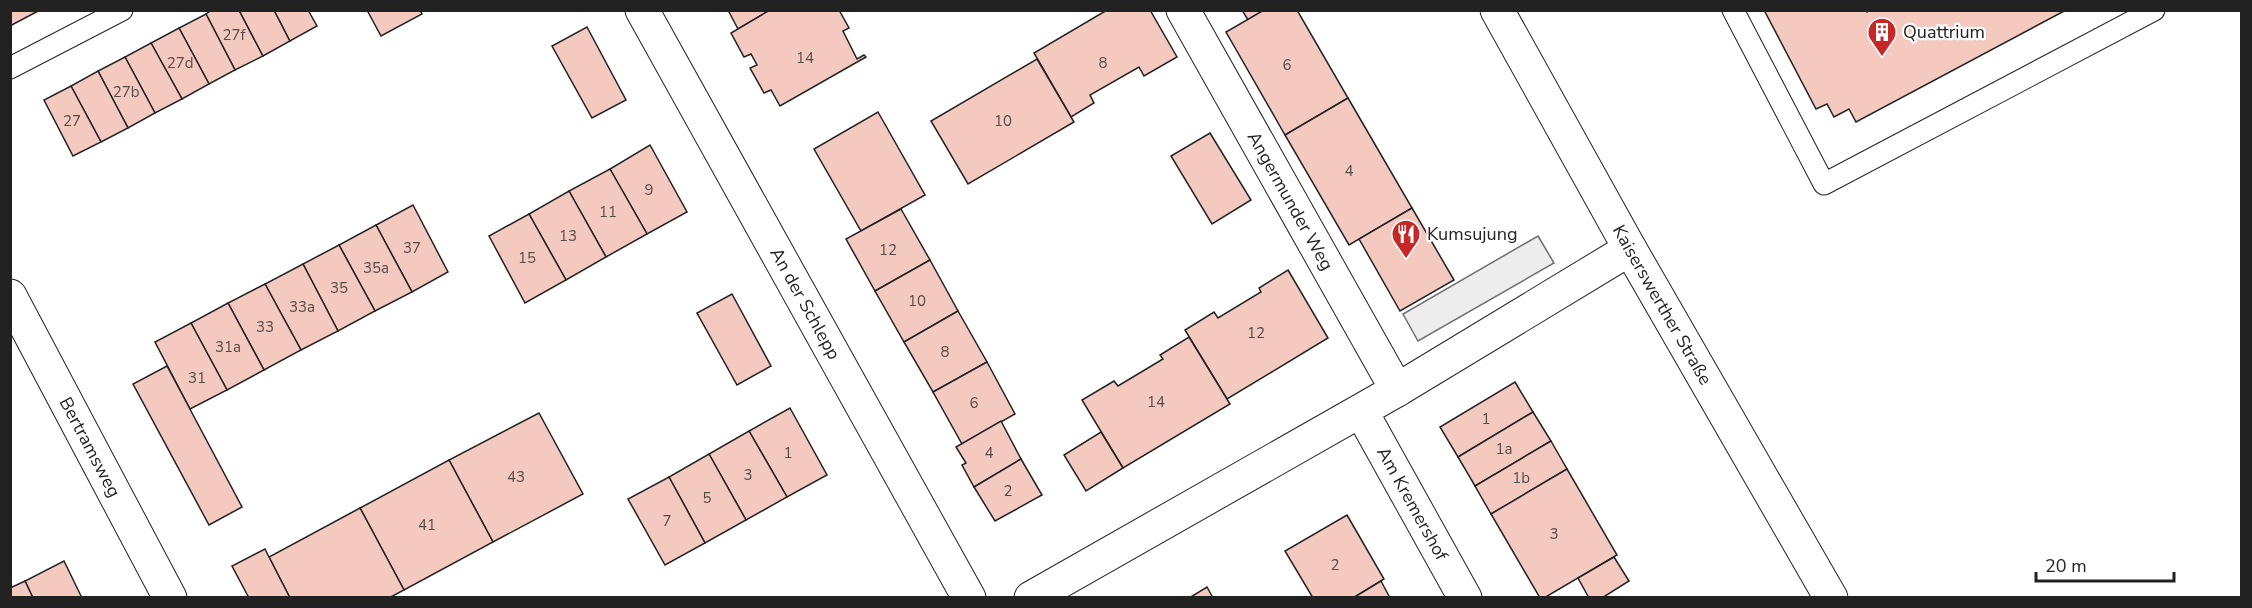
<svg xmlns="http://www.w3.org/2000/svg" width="2252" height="608" viewBox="0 0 2252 608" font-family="'Nunito Sans',sans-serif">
  <rect width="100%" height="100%" fill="#fff"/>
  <!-- parking -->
  <polygon fill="#ededed" stroke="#6f6f6f" stroke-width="1.5" points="1538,236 1554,263 1418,341 1403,314"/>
  <!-- building -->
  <g fill="#f3c9c0" stroke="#222" stroke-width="1.5">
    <polygon points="10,10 40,10 10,26"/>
    <polygon points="212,10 239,10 263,56 235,70 206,14"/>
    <polygon points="239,10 274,10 290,41 263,56"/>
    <polygon points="274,10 308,10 317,26 290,41"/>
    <polygon points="367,10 420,10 422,14 381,36"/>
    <polygon points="728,10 770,10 738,29"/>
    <polygon points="770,10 839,10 849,28 843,31 857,59 864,55 866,57 780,106 771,90 764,93 750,68 757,65 751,54 744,57 731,33"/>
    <polygon points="1107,10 1150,10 1177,57 1144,76 1139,67 1090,95 1094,103 1071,117 1034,53"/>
    <polygon points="1242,10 1264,10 1248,20"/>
    <polygon points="1264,10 1297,10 1348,98 1285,135 1226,32"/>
    <polygon points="1764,10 1866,10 1867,12 1870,10 2066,10 1856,122 1849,109 1834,117 1827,104 1816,109"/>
    <polygon points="206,14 235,70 209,84 179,28"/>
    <polygon points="587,27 626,100 592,118 552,46"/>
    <polygon points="179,28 209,84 182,99 151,43"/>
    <polygon points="151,43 182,99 155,113 125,57"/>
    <polygon points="125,57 155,113 128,128 98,71"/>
    <polygon points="1037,59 1074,122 968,184 931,121"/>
    <polygon points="98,71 128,128 101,142 71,86"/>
    <polygon points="71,86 101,142 73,156 44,100"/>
    <polygon points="1348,98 1412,208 1349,245 1285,135"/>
    <polygon points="878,112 925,195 861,231 814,149"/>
    <polygon points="1210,133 1251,200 1212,224 1171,156"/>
    <polygon points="650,145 687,212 647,234 610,169"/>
    <polygon points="610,169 647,234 606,257 569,191"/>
    <polygon points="569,191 606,257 566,280 529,214"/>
    <polygon points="413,205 448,272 412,292 376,225"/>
    <polygon points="1412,208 1454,280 1400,311 1359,239"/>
    <polygon points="901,209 930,260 875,291 846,239"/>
    <polygon points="529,214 566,280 525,303 489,236"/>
    <polygon points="376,225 412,292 375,311 339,245"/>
    <polygon points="339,245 375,311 338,331 303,264"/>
    <polygon points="930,260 958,311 904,342 875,291"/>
    <polygon points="303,264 338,331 301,350 265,284"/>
    <polygon points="1288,270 1328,338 1227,399 1185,330 1214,312 1218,318 1261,292 1259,288"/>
    <polygon points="265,284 301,350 264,370 228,303"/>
    <polygon points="732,294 771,366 737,385 697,313"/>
    <polygon points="228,303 264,370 227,390 191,323"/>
    <polygon points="958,311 987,362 933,392 904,342"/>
    <polygon points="191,323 227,390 190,409 155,342"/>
    <polygon points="1189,337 1230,404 1123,468 1082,400 1114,381 1118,386 1163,359 1160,355"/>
    <polygon points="987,362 1015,414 962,444 933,392"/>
    <polygon points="167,366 242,507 209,525 133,384"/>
    <polygon points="1515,382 1533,412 1458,457 1440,427"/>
    <polygon points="790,408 827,475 787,497 749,431"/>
    <polygon points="1533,412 1551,441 1475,486 1458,457"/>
    <polygon points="539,413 583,494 493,542 449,460"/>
    <polygon points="1001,421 1021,459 974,487 962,465 966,463 956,447"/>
    <polygon points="749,431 787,497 746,520 709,454"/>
    <polygon points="1101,432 1123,468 1086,491 1064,455"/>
    <polygon points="1551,441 1567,469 1491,514 1475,486"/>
    <polygon points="709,454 746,520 705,543 669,477"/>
    <polygon points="1021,459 1042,495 995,521 974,487"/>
    <polygon points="449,460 493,542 404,590 360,508"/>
    <polygon points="1567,469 1617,555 1544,598 1540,598 1491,514"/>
    <polygon points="669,477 705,543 665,565 628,499"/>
    <polygon points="360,508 404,590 389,598 290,598 269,557"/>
    <polygon points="1347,515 1384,579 1353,598 1313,598 1285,551"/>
    <polygon points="265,549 269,557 290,598 249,598 232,566"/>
    <polygon points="1614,557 1629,581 1602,598 1589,598 1578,578"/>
    <polygon points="64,561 82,598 33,598 25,581"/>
    <polygon points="25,581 33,598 10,598 10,588"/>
    <polygon points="1381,581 1390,598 1353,598"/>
    <polygon points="1207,587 1213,598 1189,598"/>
  </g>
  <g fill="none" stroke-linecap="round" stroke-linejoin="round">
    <!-- service casing -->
    <g stroke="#222" stroke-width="23">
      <g id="service">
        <polyline points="1733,10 1824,184 2154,10"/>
        <polyline points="10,68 122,10"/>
      </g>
    </g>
    <!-- minor casing -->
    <g stroke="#222" stroke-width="35">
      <g id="minor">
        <path id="s1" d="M642,10L969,598"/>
        <path id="s2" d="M1183,10L1397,390"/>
        <path id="s3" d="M10,296L170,598"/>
        <path id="s4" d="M1361,411L1465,598"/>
        <polyline points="1031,598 1397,390 1630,249"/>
      </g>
    </g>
    <!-- secondary casing -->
    <g stroke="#222" stroke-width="35">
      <g id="secondary">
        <path id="s5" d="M1497,10L1630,249L1831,598"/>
      </g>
    </g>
    <!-- service -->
    <use href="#service" stroke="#fff" stroke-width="21"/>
    <!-- minor -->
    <use href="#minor" stroke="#fff" stroke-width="33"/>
    <!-- secondary -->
    <use href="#secondary" stroke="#fff" stroke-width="33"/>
  </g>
  <!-- icons -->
  <defs>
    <g id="building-pin" transform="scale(1.5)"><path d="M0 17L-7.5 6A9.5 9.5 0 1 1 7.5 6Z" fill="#c62828" stroke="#fff"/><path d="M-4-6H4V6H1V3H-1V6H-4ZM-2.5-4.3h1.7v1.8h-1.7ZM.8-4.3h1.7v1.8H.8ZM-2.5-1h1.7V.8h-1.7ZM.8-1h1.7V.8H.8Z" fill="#fff"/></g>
    <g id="restaurant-pin" transform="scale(1.5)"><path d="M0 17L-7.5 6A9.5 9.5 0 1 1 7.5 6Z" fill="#c62828" stroke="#fff"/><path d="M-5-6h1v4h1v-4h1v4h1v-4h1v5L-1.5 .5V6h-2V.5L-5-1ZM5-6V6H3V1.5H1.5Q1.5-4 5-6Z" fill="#fff"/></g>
  </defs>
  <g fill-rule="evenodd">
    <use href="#building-pin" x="1882" y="32"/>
    <use href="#restaurant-pin" x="1406" y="234"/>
  </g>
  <g text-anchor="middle" stroke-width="4.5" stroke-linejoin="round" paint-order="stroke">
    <!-- number labels -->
    <g font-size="15" fill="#564c4a">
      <text x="234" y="40">27f</text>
      <text x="805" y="63">14</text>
      <text x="180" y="68">27d</text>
      <text x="1103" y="68">8</text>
      <text x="1287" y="70">6</text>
      <text x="126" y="97">27b</text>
      <text x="72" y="126">27</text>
      <text x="1003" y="126">10</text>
      <text x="1349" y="176">4</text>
      <text x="649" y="195">9</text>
      <text x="608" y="217">11</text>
      <text x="568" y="241">13</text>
      <text x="412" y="253">37</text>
      <text x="888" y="255">12</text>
      <text x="527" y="263">15</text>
      <text x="376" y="273">35a</text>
      <text x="339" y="293">35</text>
      <text x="917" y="306">10</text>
      <text x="302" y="312">33a</text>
      <text x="265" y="332">33</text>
      <text x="1256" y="338">12</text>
      <text x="228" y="352">31a</text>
      <text x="945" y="357">8</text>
      <text x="197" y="383">31</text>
      <text x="1156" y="407">14</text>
      <text x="974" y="408">6</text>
      <text x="1486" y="424">1</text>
      <text x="1504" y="454">1a</text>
      <text x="788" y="458">1</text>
      <text x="989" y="458">4</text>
      <text x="748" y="480">3</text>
      <text x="516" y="482">43</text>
      <text x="1521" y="483">1b</text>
      <text x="1008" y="496">2</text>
      <text x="707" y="503">5</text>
      <text x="667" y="526">7</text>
      <text x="427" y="530">41</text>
      <text x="1554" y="539">3</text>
      <text x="1335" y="570">2</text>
    </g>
    <!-- poi labels -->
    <g font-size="18" fill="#222" stroke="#fff" text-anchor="start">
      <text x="1903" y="38">Quattrium</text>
      <text x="1427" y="240">Kumsujung</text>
    </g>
    <!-- street labels -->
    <g font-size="18" fill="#222" stroke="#fff">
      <text dy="6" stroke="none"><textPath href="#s2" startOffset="219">Angermunder Weg</textPath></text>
      <text dy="6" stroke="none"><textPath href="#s1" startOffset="336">An der Schlepp</textPath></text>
      <text dy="6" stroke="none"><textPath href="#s5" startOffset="338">Kaiserswerther Straße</textPath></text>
      <text dy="6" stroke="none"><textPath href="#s3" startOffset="171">Bertramsweg</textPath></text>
      <text dy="6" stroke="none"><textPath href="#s4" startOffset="106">Am Kremershof</textPath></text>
    </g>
  </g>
  <!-- border -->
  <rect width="2252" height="608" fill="none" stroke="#222222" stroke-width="24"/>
  <!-- scale -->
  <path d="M2036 572v9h138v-9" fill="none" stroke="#222222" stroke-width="3"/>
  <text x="2045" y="572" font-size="18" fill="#222222" stroke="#ffffff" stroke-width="4.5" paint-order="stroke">20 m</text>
</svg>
